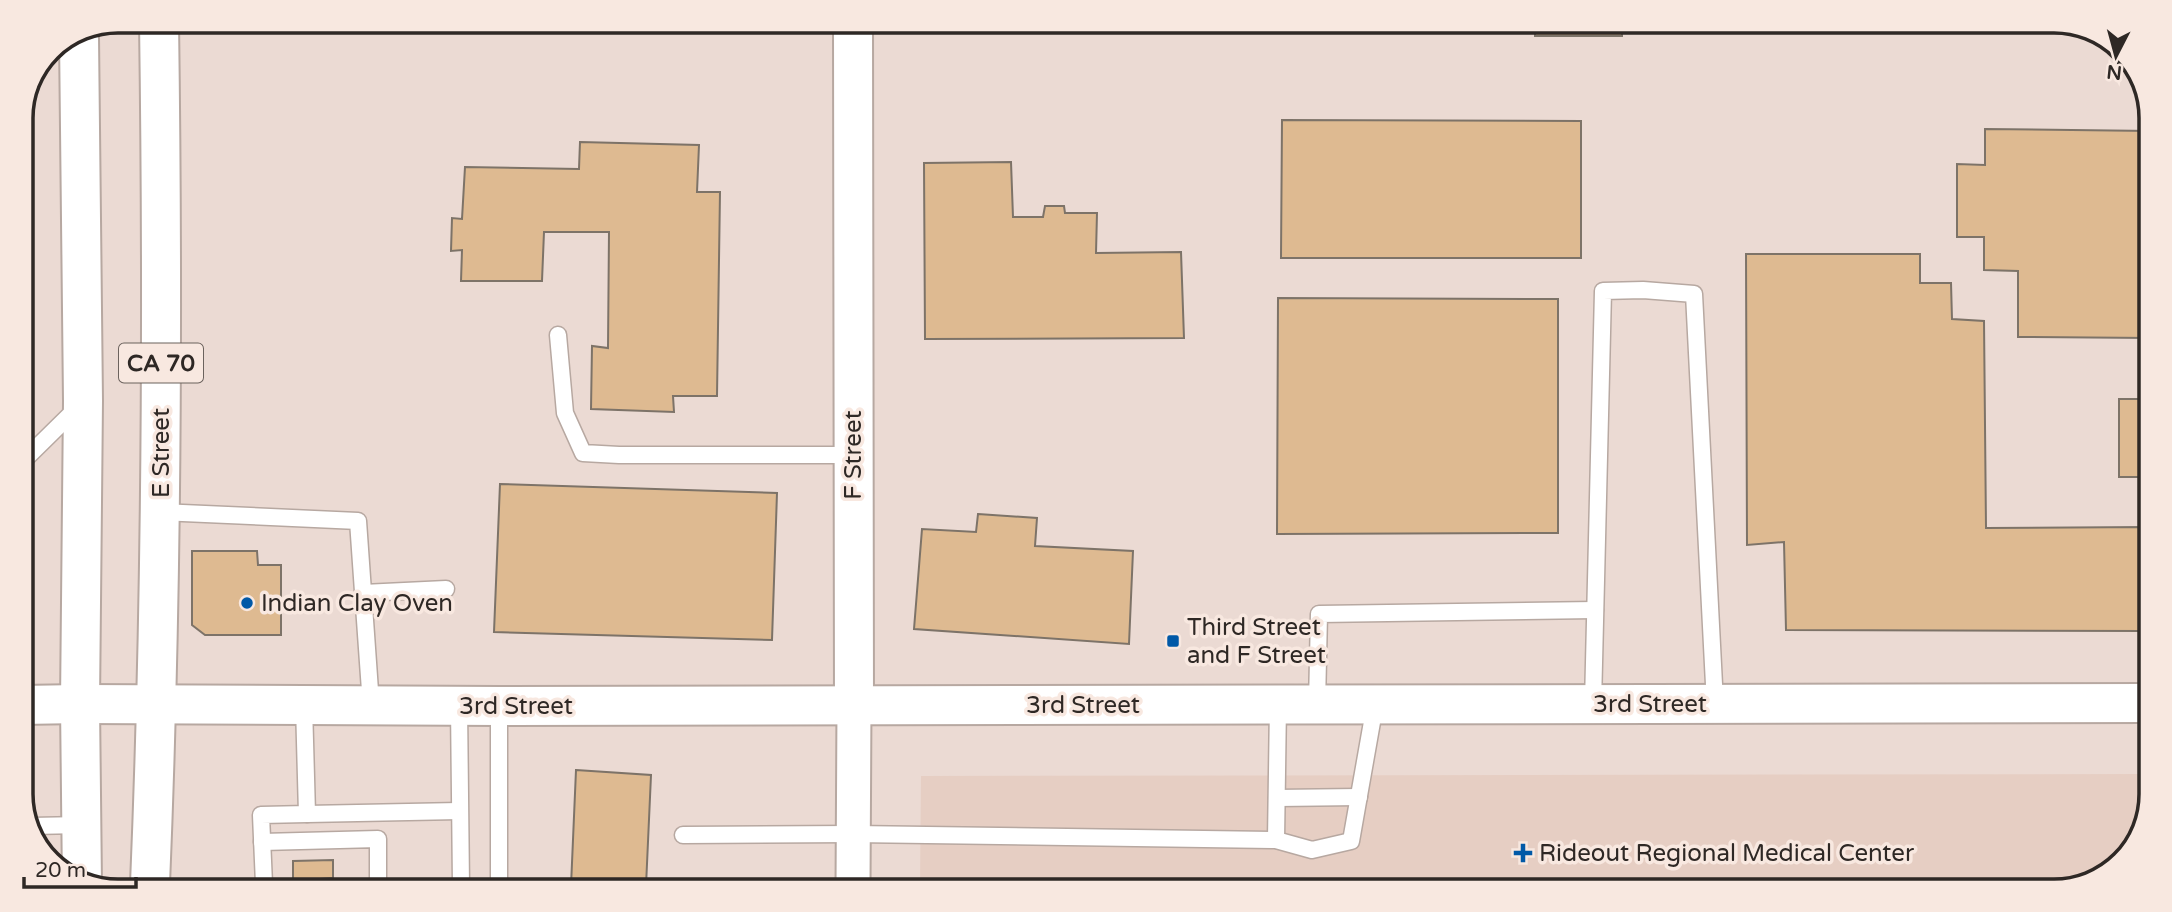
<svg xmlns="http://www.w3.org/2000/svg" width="2172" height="912" viewBox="0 0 2172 912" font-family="'Varela Round',sans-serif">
  <rect width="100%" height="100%" fill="#ebdad3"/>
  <!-- built -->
  <polygon fill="#e6cec3" points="2144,774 2144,831 2108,874 2055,891 920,887 921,776"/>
  <!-- building -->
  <g fill="#deba91" stroke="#7d7368" stroke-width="2">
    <polygon points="1535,26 1622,27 1622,36 1535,36"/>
    <polygon points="1282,120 1581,121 1581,258 1281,258"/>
    <polygon points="1985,129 2151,131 2149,338 2018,337 2018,271 1984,270 1984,237 1957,237 1957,164 1985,165"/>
    <polygon points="580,142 699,145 697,192 720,192 717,396 673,396 674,412 591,409 592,346 608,348 609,232 544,232 542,281 461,281 462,250 451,251 452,218 462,219 465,167 579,169"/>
    <polygon points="1011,162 1013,217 1043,217 1045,206 1064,206 1065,213 1097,213 1096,253 1181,252 1184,338 925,339 924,163"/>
    <polygon points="1746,254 1920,254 1920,283 1951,283 1952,319 1984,321 1986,528 2147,527 2146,631 1786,630 1784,542 1747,545"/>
    <polygon points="1278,298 1558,299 1558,533 1277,534"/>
    <polygon points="2119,399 2148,399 2147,477 2119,477"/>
    <polygon points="500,484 777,493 772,640 494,632"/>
    <polygon points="978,514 1037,518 1035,546 1133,551 1129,644 914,629 922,529 976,532"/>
    <polygon points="192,551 257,551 258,565 281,565 281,635 205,635 192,625"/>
    <polygon points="576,770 651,775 646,886 571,886"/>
    <polygon points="333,860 333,878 293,881 293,861"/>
  </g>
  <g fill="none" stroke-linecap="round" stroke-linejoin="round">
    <!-- service casing -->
    <g stroke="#b7a8a1" stroke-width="19">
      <g id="service">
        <polyline points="558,335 565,413 583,453 619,455 853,455"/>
        <polyline points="21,463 79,406"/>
        <polyline points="160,512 358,521 371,705"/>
        <polyline points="363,593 446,589"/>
        <polyline points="1317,704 1319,614 1595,610"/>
        <polyline points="1593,704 1603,291 1643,290 1694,294 1715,704"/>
        <polyline points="459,706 461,885"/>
        <polyline points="499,706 499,885"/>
        <polyline points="1277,798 1359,797"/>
        <polyline points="307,814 459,811"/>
        <polyline points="31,826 82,825"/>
        <polyline points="683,835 854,834 1276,840 1312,850 1351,841 1375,705"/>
        <polyline points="1276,840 1278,704"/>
        <polyline points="262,842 378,839 378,885"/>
        <polyline points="264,884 261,815 307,814 304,705"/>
      </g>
    </g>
    <!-- minor casing -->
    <g stroke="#b7a8a1" stroke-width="37">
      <polyline id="minor" points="853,887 854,706"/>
    </g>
    <!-- tertiary casing -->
    <g stroke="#b7a8a1" stroke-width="42">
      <polyline id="tertiary" points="21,705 80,704"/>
    </g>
    <!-- secondary casing -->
    <g stroke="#b7a8a1" stroke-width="42">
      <g id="secondary">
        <polyline points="853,24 854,706"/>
        <polyline points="80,704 499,706 2145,703"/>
      </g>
    </g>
    <!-- trunk casing -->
    <g stroke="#b7a8a1" stroke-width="42">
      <g id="trunk">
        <polyline points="79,37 83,401 80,704 82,884"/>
        <path d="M150,884C162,597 163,309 159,21"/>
      </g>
    </g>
    <!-- service -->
    <use href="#service" stroke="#fff" stroke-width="16"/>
    <!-- minor -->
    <use href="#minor" stroke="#fff" stroke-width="33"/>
    <!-- tertiary -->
    <use href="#tertiary" stroke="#fff" stroke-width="38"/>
    <!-- secondary -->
    <use href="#secondary" stroke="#fff" stroke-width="38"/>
    <!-- trunk -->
    <use href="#trunk" stroke="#fff" stroke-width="38"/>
  </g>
  <!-- markers -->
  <g fill="#0159a7" stroke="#f8e8e0" stroke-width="2.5">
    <circle cx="247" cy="603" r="7"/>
    <rect x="1166" y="634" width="14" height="14" rx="3.5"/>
    <path d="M1519.5 842.5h7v7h7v7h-7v7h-7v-7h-7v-7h7z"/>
  </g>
  <g text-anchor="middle" stroke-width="7" stroke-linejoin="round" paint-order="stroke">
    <!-- shield labels -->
    <rect fill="#f8e8e0" stroke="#6b625d" stroke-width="2" x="119" y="343.5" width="84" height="39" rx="5"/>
    <g font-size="23" font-weight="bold" fill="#2e2825">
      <text x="161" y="371">CA 70</text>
    </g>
    <!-- street labels -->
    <g font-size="24" fill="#2e2825" stroke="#f8e8e0">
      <text transform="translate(161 453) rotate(-90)" y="8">E Street</text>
      <text transform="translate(853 455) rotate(-90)" y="8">F Street</text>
      <text x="1650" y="712">3rd Street</text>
      <text x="1083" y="713">3rd Street</text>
      <text x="516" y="714">3rd Street</text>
    </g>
    <!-- poi labels -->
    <g font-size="24" fill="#2e2825" stroke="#f8e8e0" text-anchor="start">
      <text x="261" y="611">Indian Clay Oven</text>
      <text x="1187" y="635">Third Street<tspan x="1187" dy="28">and F Street</tspan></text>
      <text x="1539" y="861">Rideout Regional Medical Center</text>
    </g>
  </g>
  <!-- crop -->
  <path d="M0 0H2172V912H0ZM118 33H2054A85 85 0 0 1 2139 118V794A85 85 0 0 1 2054 879H118A85 85 0 0 1 33 794V118A85 85 0 0 1 118 33Z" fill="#f8e8e0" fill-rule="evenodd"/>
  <path fill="none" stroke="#2e2825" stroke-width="3.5" d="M118 33H2054A85 85 0 0 1 2139 118V794A85 85 0 0 1 2054 879H118A85 85 0 0 1 33 794V118A85 85 0 0 1 118 33Z"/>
  <!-- north arrow -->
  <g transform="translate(2116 56) rotate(186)" stroke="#f8e8e0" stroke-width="5" paint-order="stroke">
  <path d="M0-5L12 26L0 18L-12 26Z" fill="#2e2825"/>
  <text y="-10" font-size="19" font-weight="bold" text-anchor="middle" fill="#2e2825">N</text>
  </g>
  <!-- scale -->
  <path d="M24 877v10h112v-10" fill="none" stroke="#2e2825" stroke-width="3.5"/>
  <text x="35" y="877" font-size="21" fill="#2e2825" stroke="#f8e8e0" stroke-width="5" paint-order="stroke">20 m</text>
</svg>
